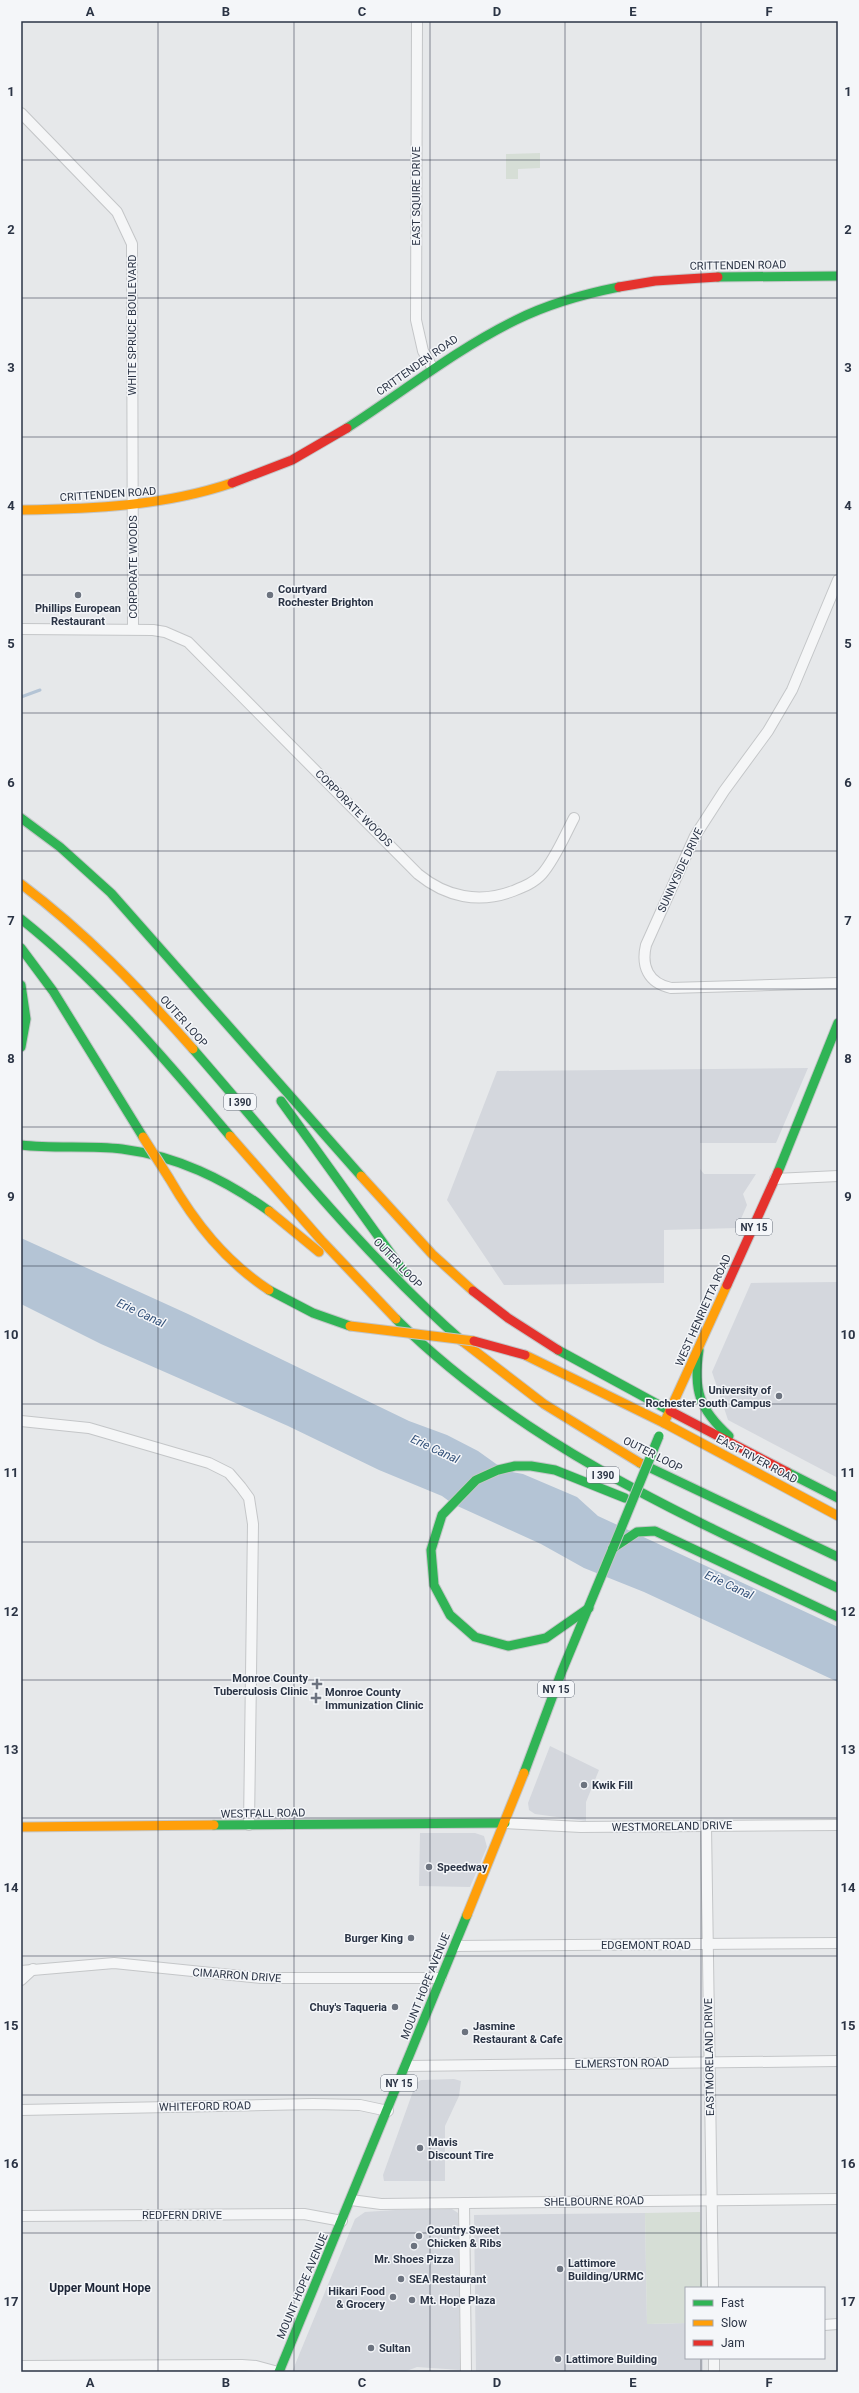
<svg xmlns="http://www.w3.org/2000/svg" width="859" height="2393" viewBox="0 0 859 2393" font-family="Roboto,sans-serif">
  <rect width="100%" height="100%" fill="#e6e8ea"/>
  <!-- built -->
  <g fill="#d4d7dd">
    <polygon points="808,1068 776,1143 700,1143 700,1169 704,1174 756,1174 743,1194 747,1205 737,1228 664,1230 664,1283 504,1285 447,1200 497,1071"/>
    <polygon points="838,1282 838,1478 728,1420 712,1372 751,1283"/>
    <polygon points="550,1746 599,1770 586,1802 586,1821 535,1814 529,1810 528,1803"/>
    <polygon points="420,1833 475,1833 484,1836 487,1847 470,1887 419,1886"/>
    <polygon points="454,2079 461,2081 459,2096 445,2126 445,2181 384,2181 383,2175 416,2083 421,2080"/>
    <polygon points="395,2210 452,2209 458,2213 460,2370 417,2367 404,2372 367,2370 367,2372 292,2372 355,2219 365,2212"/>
    <polygon points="645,2213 647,2324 686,2323 686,2358 703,2358 703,2372 476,2372 474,2215"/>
  </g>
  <!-- green -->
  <g fill="#d6ded6">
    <polygon points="540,153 540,168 518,169 518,179 506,179 506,154"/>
    <polygon points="700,2212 702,2288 686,2288 686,2323 647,2324 645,2213"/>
  </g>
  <!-- water -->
  <polygon fill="#b4c4d5" points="21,1238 188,1314 409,1421 447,1435 478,1451 506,1471 523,1474 577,1497 598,1516 838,1627 838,1682 644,1592 584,1568 541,1544 453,1504 442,1496 379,1470 288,1426 101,1344 21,1304"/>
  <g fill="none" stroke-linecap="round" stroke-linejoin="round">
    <!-- stream -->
    <polyline stroke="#b4c4d5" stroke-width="3" points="21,697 40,690"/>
    <!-- street casing -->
    <g stroke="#c4c6c8" stroke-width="12">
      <g id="street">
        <polyline points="417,21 416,320 423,351 432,367"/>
        <polyline points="21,113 117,212 132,244 133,629"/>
        <path d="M838,580L792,690L768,731L724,791L695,836L646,945C641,966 648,983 671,988L838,983"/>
        <path d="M21,629L153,630L165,632L188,642L418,874C446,897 479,904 513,891C523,887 534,883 542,874C555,859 564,837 574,818"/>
        <polyline points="775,1179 838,1176"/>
        <polyline points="21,1421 89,1428 209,1463 229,1473 241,1487 249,1498 253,1524 249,1825"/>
        <polyline points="505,1823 581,1827 838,1825"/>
        <polyline points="706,1826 713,2288"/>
        <polyline points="455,1946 838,1943"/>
        <polyline points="21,1971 114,1963 261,1978 441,1978"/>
        <polyline points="21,1980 33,1969"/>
        <polyline points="406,2066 838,2061"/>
        <polyline points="21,2110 313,2104 360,2105 388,2111"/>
        <polyline points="351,2200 381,2204 838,2199"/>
        <polyline points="464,2203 466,2372"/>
        <polyline points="21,2216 304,2214 342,2221"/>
        <polyline points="824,2325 838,2324"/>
        <polyline points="714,2358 714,2372"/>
        <polyline points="21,2366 242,2365 256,2366 278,2372"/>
      </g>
    </g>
    <!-- fast casing -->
    <g stroke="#c4c6c8" stroke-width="11">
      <g id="fast">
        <polyline points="718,277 838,276"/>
        <path d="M347,428C403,392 455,350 516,320C548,304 584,294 619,287"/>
        <polyline points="21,818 60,847 111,893 361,1176"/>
        <path d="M21,919C100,982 165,1059 230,1136"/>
        <polyline points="21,948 53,991 143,1137"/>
        <polyline points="21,985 26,1019 21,1047"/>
        <path d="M193,1049C280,1149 362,1253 462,1341"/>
        <polyline points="281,1101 404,1272"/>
        <path d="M21,1145C54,1149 88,1145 122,1149C177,1156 224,1179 269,1211"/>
        <polyline points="778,1172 838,1023"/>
        <polyline points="269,1290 313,1313 350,1326"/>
        <path d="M396,1319C521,1443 681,1515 838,1588"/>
        <polyline points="558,1350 670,1411"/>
        <path d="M699,1350C693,1390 699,1409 729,1436"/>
        <polyline points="640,1463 838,1557"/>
        <polyline points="787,1472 838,1498"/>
        <polyline points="613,1548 637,1532 655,1531 838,1617"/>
        <polyline points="589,1608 546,1638 508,1646 475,1637 450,1615 434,1585 431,1550 442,1515 476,1480 498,1470 515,1466 531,1466 555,1470 625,1498"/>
        <polyline points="524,1773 562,1671 613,1548"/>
        <polyline points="214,1825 505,1823"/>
        <polyline points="279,2372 467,1915"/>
      </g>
    </g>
    <!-- slow casing -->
    <g stroke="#c4c6c8" stroke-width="11">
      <g id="slow">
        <path d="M21,510C92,509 164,506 232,483"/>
        <path d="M21,884C85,932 140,989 193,1049"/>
        <polyline points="230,1136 321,1240 396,1319"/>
        <polyline points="361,1176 432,1254 473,1291"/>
        <path d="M169,1178C195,1223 225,1261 269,1290"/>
        <polyline points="269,1211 319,1252"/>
        <polyline points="462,1341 544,1404 640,1463"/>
        <polyline points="525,1355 664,1423"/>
        <polyline points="665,1421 727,1285"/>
        <polyline points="664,1423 838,1516"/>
        <polyline points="21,1827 214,1825"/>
        <polyline points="467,1915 524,1773"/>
      </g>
    </g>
    <!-- jam casing -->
    <g stroke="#c4c6c8" stroke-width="11">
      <g id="jam">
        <polyline points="619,287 655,281 718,277"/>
        <polyline points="232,483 292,460 347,428"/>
        <polyline points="727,1285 778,1172"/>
        <polyline points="473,1291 508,1318 558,1350"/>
        <polyline points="670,1411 787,1472"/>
      </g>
    </g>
    <!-- street -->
    <use href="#street" stroke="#f5f6f7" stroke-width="10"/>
    <!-- fast -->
    <use href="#fast" stroke="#30b455" stroke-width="9"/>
    <!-- slow -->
    <use href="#slow" stroke="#ff9f0a" stroke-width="9"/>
    <!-- jam -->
    <use href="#jam" stroke="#e5322d" stroke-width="9"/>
    <!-- fast-bridge casing -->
    <g stroke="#c2c5c8" stroke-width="11" stroke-linecap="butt">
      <polyline id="fast-bridge" points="613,1548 659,1436"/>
    </g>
    <!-- slow-bridge casing -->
    <g stroke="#c2c5c8" stroke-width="11" stroke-linecap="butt">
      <g id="slow-bridge">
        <polyline points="143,1137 169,1178"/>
        <polyline points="350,1326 474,1341"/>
      </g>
    </g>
    <!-- jam-bridge casing -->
    <g stroke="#c2c5c8" stroke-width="11" stroke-linecap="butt">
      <polyline id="jam-bridge" points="474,1341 525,1355"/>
    </g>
    <!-- fast-bridge -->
    <use href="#fast-bridge" stroke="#30b455" stroke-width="9"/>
    <!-- slow-bridge -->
    <use href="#slow-bridge" stroke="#ff9f0a" stroke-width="9"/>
    <!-- jam-bridge -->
    <use href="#jam-bridge" stroke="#e5322d" stroke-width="9"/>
  </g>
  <!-- grid -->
  <path fill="none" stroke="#2b3445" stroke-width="1" stroke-opacity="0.55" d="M158,21V2372M294,21V2372M430,21V2372M565,21V2372M701,21V2288M21,160H838M21,298H838M21,437H838M21,575H838M21,713H838M21,851H838M21,989H838M21,1127H838M21,1266H838M21,1404H838M21,1542H838M21,1680H838M21,1818H838M21,1956H838M21,2095H838M21,2233H838M701,2358V2372"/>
  <!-- markers -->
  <g fill="#6c737f" stroke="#f4f6f9" stroke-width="1.5">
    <circle cx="78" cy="595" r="4"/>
    <circle cx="270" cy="595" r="4"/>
    <circle cx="779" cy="1396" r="4"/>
    <path d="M315 1678h4v4h4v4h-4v4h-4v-4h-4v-4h4z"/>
    <path d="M314 1692h4v4h4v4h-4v4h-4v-4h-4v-4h4z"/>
    <circle cx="584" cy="1785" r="4"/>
    <circle cx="429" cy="1867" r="4"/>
    <circle cx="411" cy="1938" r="4"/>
    <circle cx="395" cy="2007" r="4"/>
    <circle cx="465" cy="2032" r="4"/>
    <circle cx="420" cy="2148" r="4"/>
    <circle cx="419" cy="2236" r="4"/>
    <circle cx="414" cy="2246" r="4"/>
    <circle cx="560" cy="2269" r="4"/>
    <circle cx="401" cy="2279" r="4"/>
    <circle cx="393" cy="2297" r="4"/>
    <circle cx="412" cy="2300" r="4"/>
    <circle cx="371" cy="2348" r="4"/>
    <circle cx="558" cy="2359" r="4"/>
  </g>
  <g text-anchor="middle" stroke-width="3" stroke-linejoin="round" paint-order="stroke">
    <!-- shield labels -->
    <g fill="#f4f6f9" stroke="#676e7b" stroke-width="1">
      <rect x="224" y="1094" width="32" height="16" rx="3"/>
      <rect x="736" y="1219" width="36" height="16" rx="3"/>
      <rect x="587" y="1467" width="32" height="16" rx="3"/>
      <rect x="538" y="1681" width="36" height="16" rx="3"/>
      <rect x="381" y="2075" width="36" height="16" rx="3"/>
    </g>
    <g font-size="10" font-weight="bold" fill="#2b3445">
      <text x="240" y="1106">I 390</text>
      <text x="754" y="1231">NY 15</text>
      <text x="603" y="1479">I 390</text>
      <text x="556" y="1693">NY 15</text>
      <text x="399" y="2087">NY 15</text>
    </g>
    <!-- street labels -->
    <g font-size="11" fill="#2b3445" stroke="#f4f6f9">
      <text transform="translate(416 196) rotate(-90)" y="4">EAST SQUIRE DRIVE</text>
      <text transform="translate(738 265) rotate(-1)" y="4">CRITTENDEN ROAD</text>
      <text transform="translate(132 325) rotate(-90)" y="4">WHITE SPRUCE BOULEVARD</text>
      <text transform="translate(417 365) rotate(-35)" y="4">CRITTENDEN ROAD</text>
      <text transform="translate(108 494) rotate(-4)" y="4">CRITTENDEN ROAD</text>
      <text transform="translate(133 567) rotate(-90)" y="4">CORPORATE WOODS</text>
      <text transform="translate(354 808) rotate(45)" y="4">CORPORATE WOODS</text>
      <text transform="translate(680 870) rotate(-65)" y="4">SUNNYSIDE DRIVE</text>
      <text transform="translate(184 1021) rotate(48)" y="4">OUTER LOOP</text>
      <text transform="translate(398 1263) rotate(46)" y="4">OUTER LOOP</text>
      <text transform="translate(703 1310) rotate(-66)" y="4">WEST HENRIETTA ROAD</text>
      <text transform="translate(653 1454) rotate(27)" y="4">OUTER LOOP</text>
      <text transform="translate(757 1459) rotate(28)" y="4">EAST RIVER ROAD</text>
      <text transform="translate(263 1813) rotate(-1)" y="4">WESTFALL ROAD</text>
      <text transform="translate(672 1826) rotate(-1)" y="4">WESTMORELAND DRIVE</text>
      <text x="646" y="1949">EDGEMONT ROAD</text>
      <text transform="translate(237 1975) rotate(4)" y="4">CIMARRON DRIVE</text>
      <text transform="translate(425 1986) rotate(-68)" y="4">MOUNT HOPE AVENUE</text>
      <text transform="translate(709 2057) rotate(-91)" y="4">EASTMORELAND DRIVE</text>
      <text transform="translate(622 2063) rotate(-1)" y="4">ELMERSTON ROAD</text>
      <text transform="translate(205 2106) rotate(-1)" y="4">WHITEFORD ROAD</text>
      <text transform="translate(594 2201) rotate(-1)" y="4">SHELBOURNE ROAD</text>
      <text x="182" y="2219">REDFERN DRIVE</text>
      <text transform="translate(302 2286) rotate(-67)" y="4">MOUNT HOPE AVENUE</text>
    </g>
    <!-- poi labels -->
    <g font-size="11" font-weight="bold" fill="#2b3445" stroke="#f4f6f9" text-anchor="start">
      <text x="278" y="593">Courtyard<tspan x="278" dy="13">Rochester Brighton</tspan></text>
      <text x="78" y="612" text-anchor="middle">Phillips European<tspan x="78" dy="13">Restaurant</tspan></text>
      <text x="771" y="1394" text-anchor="end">University of<tspan x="771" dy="13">Rochester South Campus</tspan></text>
      <text x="308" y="1682" text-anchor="end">Monroe County<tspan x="308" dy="13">Tuberculosis Clinic</tspan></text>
      <text x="325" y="1696">Monroe County<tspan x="325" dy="13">Immunization Clinic</tspan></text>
      <text x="592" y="1789">Kwik Fill</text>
      <text x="437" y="1871">Speedway</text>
      <text x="403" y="1942" text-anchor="end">Burger King</text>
      <text x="387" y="2011" text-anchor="end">Chuy's Taqueria</text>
      <text x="473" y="2030">Jasmine<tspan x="473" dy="13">Restaurant &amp; Cafe</tspan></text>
      <text x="428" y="2146">Mavis<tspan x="428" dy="13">Discount Tire</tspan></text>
      <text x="427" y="2234">Country Sweet<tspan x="427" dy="13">Chicken &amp; Ribs</tspan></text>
      <text x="414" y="2263" text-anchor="middle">Mr. Shoes Pizza</text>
      <text x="568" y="2267">Lattimore<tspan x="568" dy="13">Building/URMC</tspan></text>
      <text x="409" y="2283">SEA Restaurant</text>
      <text x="385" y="2295" text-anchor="end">Hikari Food<tspan x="385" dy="13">&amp; Grocery</tspan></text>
      <text x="420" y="2304">Mt. Hope Plaza</text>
      <text x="379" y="2352">Sultan</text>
      <text x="566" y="2363">Lattimore Building</text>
    </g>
    <!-- water labels -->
    <g font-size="12" font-style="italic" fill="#34527a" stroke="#f4f6f9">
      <text transform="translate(141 1313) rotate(25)" y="4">Erie Canal</text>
      <text transform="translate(435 1449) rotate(25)" y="4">Erie Canal</text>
      <text transform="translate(729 1585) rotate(25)" y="4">Erie Canal</text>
    </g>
    <!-- neighbourhood labels -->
    <g font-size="12" font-weight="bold" fill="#1d2536" stroke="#f4f6f9">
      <text x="100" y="2292">Upper Mount Hope</text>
    </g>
  </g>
  <!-- border -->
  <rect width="859" height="2393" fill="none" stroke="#f4f6f9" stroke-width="44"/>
  <!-- legend -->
  <rect x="685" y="2287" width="140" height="72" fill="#f4f6f9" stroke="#a4a8b1"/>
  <rect x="693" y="2300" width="20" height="6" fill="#30b455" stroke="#a4a8b1"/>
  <text x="721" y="2307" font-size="12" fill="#2b3445">Fast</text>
  <rect x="693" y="2320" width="20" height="6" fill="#ff9f0a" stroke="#a4a8b1"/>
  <text x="721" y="2327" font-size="12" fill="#2b3445">Slow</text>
  <rect x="693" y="2340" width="20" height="6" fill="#e5322d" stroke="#a4a8b1"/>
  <text x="721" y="2347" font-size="12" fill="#2b3445">Jam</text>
  <rect x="22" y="22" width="815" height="2349" fill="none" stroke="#2b3445" stroke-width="1.5"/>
  <g font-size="13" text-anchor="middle" font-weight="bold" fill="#2b3445">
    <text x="90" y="16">A</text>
    <text x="226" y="16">B</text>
    <text x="362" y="16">C</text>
    <text x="497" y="16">D</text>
    <text x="633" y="16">E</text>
    <text x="769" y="16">F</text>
    <text x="11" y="96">1</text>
    <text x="848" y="96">1</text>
    <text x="11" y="234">2</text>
    <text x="848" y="234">2</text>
    <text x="11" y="372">3</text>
    <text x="848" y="372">3</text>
    <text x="11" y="510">4</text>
    <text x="848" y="510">4</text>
    <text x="11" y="648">5</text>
    <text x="848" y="648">5</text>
    <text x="11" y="787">6</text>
    <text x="848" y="787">6</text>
    <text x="11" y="925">7</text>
    <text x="848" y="925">7</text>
    <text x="11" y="1063">8</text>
    <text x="848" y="1063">8</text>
    <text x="11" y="1201">9</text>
    <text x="848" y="1201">9</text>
    <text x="11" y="1339">10</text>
    <text x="848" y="1339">10</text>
    <text x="11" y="1477">11</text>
    <text x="848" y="1477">11</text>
    <text x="11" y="1616">12</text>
    <text x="848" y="1616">12</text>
    <text x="11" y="1754">13</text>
    <text x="848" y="1754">13</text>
    <text x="11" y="1892">14</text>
    <text x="848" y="1892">14</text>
    <text x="11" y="2030">15</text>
    <text x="848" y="2030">15</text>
    <text x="11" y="2168">16</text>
    <text x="848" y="2168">16</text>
    <text x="11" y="2306">17</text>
    <text x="848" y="2306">17</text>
    <text x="90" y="2387">A</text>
    <text x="226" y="2387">B</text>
    <text x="362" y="2387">C</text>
    <text x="497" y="2387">D</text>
    <text x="633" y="2387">E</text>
    <text x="769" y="2387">F</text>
  </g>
</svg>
